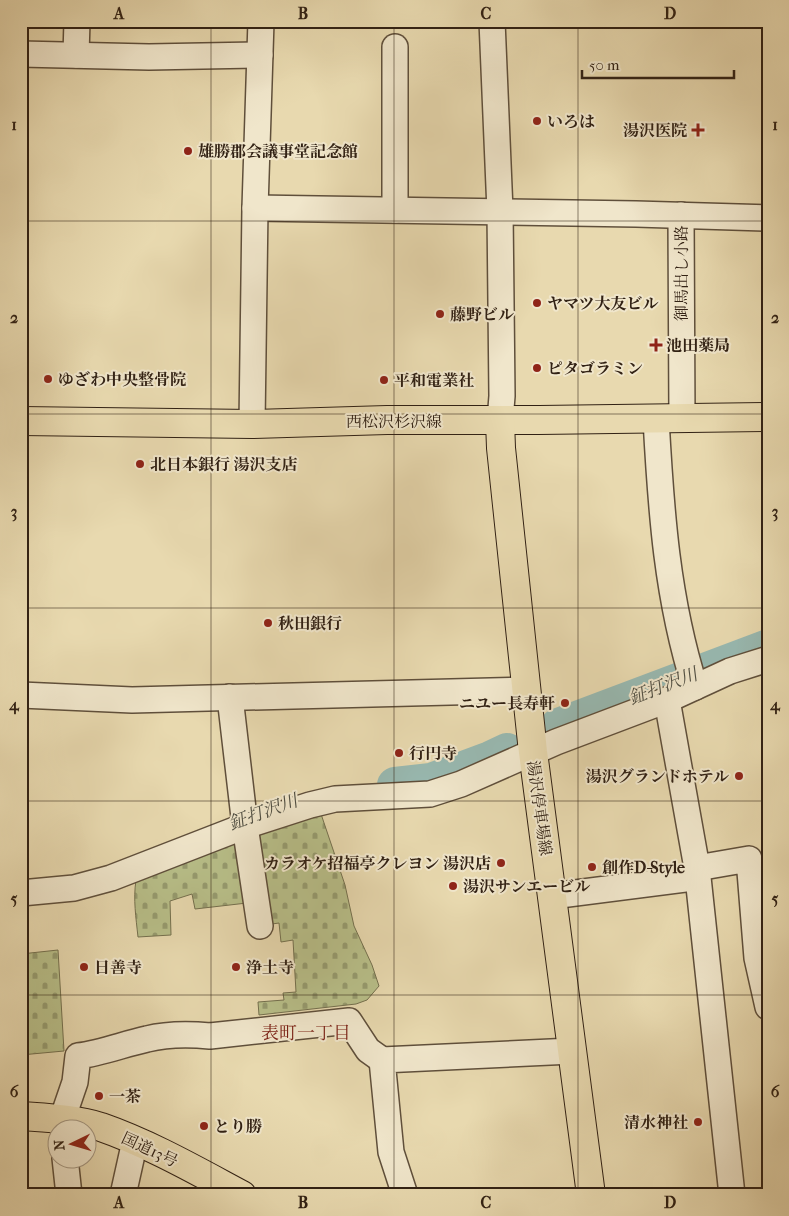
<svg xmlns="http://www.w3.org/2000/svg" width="789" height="1216" viewBox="0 0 789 1216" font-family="'IM FELL French Canon','Noto Serif JP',serif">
  <defs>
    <pattern id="cemetery-stones" width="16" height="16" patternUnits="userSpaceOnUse" patternTransform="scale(1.25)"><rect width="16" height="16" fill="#b8bf89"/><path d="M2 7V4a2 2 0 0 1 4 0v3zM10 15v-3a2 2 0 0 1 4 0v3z" fill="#969b6f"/></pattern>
  </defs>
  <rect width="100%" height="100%" fill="#e8d9af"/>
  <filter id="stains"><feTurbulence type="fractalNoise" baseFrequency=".004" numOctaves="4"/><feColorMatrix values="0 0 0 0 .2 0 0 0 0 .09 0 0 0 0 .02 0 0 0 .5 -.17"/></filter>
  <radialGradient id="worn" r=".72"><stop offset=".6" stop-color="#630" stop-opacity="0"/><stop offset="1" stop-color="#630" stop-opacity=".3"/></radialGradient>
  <!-- cemetery -->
  <g fill="url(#cemetery-stones)" stroke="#74704e">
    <polygon points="320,811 345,885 354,926 372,965 379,986 367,1000 356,1004 259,1015 258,1002 284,1000 283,993 296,992 293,940 281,942 279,923 265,925 250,833"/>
    <path d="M238,836L247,903L195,909L192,894L170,901L171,935L138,937C136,918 133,899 136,880Z"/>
    <polygon points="58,950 64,1051 21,1055 21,954"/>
  </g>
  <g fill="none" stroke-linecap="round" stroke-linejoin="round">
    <!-- river -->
    <g stroke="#98b9b1" stroke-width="36">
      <polyline points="558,726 768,647"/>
      <polyline points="395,785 431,781 490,759 507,751"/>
    </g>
    <!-- minor casing -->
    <g stroke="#5f4f3b" stroke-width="28">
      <g id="minor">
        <polyline points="492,21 500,211 502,396 500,421"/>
        <polyline points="395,47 395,210"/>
        <polyline points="21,54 149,57 260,55"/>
        <polyline points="76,55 77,21"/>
        <polyline points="255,208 636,214 768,218"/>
        <polyline points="681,215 682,419"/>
        <path d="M656,419C661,511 667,599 695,687"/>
        <polyline points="252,424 255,208 261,21"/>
        <polyline points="21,695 132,700 527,690"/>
        <polyline points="230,697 245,826 260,926"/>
        <polyline points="667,700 697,868 749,859 757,958 768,1007"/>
        <polyline points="697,868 732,1195"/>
        <polyline points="21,893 74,888 111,878 245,826 310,805 335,799 430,794 461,784 556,742 667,700 730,671 768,659"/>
        <polyline points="552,896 685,879 697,868"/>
        <path d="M63,1128L62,1120L75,1082L78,1056C102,1053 124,1044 147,1039C167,1034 189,1034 210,1036L349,1021L368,1050L382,1060"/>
        <polyline points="65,1158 69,1195"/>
        <polyline points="123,1195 135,1141"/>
        <polyline points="405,1195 391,1152 382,1060 572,1051"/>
      </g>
    </g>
    <!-- major casing -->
    <g stroke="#312114" stroke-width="30">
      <g id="major">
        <polyline points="21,421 252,424 387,420 539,420 768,417"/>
        <polyline points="500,421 501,448 533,752 591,1195"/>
      </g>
    </g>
    <!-- highway casing -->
    <g stroke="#312114" stroke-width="30">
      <path id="highway" d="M21,1116C47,1118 76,1119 101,1127C150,1144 197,1171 242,1195"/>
    </g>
    <!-- minor -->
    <use href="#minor" stroke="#f0e6cb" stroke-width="25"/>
    <!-- major -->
    <use href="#major" stroke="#e8d9af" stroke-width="28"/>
    <!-- highway -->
    <use href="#highway" stroke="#e8d9af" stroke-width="28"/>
  </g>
  <!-- grid -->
  <path fill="none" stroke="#312114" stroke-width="1" stroke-opacity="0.55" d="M211,21V1195M394,21V1195M578,21V1195M21,221H768M21,414H768M21,608H768M21,801H768M21,995H768"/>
  <!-- markers -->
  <g fill="#8f2418" stroke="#f0e6cb" stroke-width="2">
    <circle cx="537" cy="121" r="5"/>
    <path d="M695.5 122.5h5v5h5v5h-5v5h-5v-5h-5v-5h5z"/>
    <circle cx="188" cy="151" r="5"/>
    <circle cx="537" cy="303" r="5"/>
    <circle cx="440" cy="314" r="5"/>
    <path d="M653.5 337.5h5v5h5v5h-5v5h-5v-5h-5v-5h5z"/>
    <circle cx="537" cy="368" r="5"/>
    <circle cx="48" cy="379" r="5"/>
    <circle cx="384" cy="380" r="5"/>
    <circle cx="140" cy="464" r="5"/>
    <circle cx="268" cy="623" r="5"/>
    <circle cx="565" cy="703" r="5"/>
    <circle cx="399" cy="753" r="5"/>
    <circle cx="739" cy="776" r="5"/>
    <circle cx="501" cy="863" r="5"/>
    <circle cx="592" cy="867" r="5"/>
    <circle cx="453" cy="886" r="5"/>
    <circle cx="84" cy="967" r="5"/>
    <circle cx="236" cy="967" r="5"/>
    <circle cx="99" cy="1096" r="5"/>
    <circle cx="698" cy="1122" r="5"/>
    <circle cx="204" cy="1126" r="5"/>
  </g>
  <g text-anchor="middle" stroke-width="4" stroke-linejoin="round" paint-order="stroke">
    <!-- poi labels -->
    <g font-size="16" font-weight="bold" fill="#312114" stroke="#f0e6cb" text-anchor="start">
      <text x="547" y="127">いろは</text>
      <text x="687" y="136" text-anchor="end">湯沢医院</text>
      <text x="198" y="157">雄勝郡会議事堂記念館</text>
      <text x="547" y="309">ヤマツ大友ビル</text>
      <text x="450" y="320">藤野ビル</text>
      <text x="666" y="351">池田薬局</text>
      <text x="547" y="374">ピタゴラミン</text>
      <text x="58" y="385">ゆざわ中央整骨院</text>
      <text x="394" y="386">平和電業社</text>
      <text x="150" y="470">北日本銀行 湯沢支店</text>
      <text x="278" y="629">秋田銀行</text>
      <text x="555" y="709" text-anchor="end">ニユー長寿軒</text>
      <text x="409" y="759">行円寺</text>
      <text x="729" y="782" text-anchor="end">湯沢グランドホテル</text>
      <text x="491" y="869" text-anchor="end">カラオケ招福亭クレヨン 湯沢店</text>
      <text x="602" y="873">創作D-Style</text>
      <text x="463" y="892">湯沢サンエービル</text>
      <text x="94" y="973">日善寺</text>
      <text x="246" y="973">浄土寺</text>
      <text x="109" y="1102">一茶</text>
      <text x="688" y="1128" text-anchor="end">清水神社</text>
      <text x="214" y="1132">とり勝</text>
    </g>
    <!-- street labels -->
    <g font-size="16" fill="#312114" stroke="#f0e6cb">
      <text transform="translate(681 273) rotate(-90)" y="6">御馬出し小路</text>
      <text x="394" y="427">西松沢杉沢線</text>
      <text transform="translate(540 808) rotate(82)" y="6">湯沢停車場線</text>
      <text transform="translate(150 1149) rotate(25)" y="6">国道13号</text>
    </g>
    <!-- water labels -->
    <g font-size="18" font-style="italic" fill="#504f43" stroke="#f0e6cb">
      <text transform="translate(663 686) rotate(-21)" y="6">鉦打沢川</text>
      <text transform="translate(263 812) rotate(-20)" y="6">鉦打沢川</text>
    </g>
    <!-- neighbourhood labels -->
    <g font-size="18" fill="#7a1f14" stroke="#f0e6cb">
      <text x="306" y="1039">表町一丁目</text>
    </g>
  </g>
  <!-- margin -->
  <rect width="789" height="1216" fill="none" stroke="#e8d9af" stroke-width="55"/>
  <!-- north arrow -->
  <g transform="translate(72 1144) rotate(265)"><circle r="24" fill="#f0e6cb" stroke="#a49782"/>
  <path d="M0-4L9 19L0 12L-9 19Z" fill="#8f2418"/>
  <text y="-8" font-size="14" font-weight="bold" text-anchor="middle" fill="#312114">N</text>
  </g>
  <!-- scale -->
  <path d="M582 70v8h152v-8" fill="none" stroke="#312114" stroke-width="2.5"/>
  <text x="589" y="70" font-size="15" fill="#312114" stroke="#f0e6cb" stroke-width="4" paint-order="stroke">50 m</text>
  <rect x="28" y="28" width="734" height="1160" fill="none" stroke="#312114" stroke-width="2"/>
  <g font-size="16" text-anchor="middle" font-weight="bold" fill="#312114">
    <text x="119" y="19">A</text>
    <text x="303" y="19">B</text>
    <text x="486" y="19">C</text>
    <text x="670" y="19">D</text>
    <text x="14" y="130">1</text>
    <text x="775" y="130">1</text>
    <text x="14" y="323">2</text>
    <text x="775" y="323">2</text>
    <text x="14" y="517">3</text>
    <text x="775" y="517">3</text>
    <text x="14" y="710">4</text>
    <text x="775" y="710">4</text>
    <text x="14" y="904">5</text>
    <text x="775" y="904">5</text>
    <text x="14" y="1097">6</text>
    <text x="775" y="1097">6</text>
    <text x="119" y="1208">A</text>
    <text x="303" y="1208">B</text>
    <text x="486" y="1208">C</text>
    <text x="670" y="1208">D</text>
  </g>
  <rect width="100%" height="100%" filter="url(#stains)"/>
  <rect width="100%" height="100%" fill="url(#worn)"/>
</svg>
